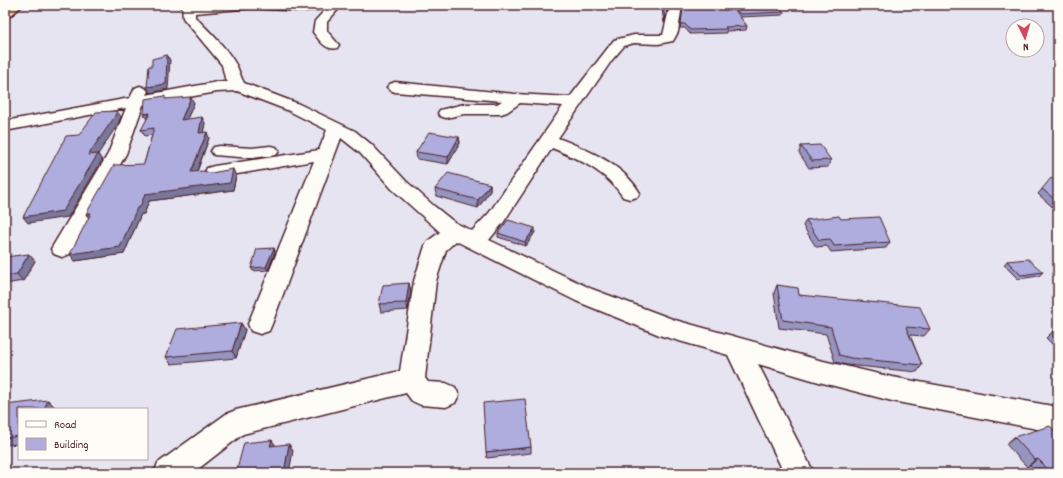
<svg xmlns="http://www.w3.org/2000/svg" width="1063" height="478" viewBox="0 0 1063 478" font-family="Dekko,sans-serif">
  <rect width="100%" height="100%" fill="#e6e4f0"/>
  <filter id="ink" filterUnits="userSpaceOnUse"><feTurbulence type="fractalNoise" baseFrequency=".025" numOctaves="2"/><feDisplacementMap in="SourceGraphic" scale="8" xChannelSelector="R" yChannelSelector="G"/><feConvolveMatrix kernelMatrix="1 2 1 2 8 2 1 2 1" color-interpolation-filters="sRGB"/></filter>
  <g filter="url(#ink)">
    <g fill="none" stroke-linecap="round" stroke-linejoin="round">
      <!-- minor casing -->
      <g stroke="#4a1f2b" stroke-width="3">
        <g id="minor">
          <path d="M182,5H342L327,22V31L339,45L337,48C326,51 319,40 313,32L315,21L326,9L302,11L252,8L195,13V17C209,31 225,46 235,63C239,69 240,76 244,83L299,104L355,131L372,145L406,181L434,206L454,222L472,231L489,213L563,106L520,103L507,112L501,114H464L446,118L440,116L438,113L440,110L464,104H497L502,101L395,92L390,90L387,87L390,84L395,82L515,94L570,97L614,40L634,35H663L670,5H682L678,32L673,41L658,44L634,43L624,46L612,60L558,138C588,150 623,164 640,193L637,197L630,199L623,197C607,172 579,159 552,148L503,223L489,240L592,289L675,320L819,360L892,377L1058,407V433L892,401L819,382L758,364L814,473H784L728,355L662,336L576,301L456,241L446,250L436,281L425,378L428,382L446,383L455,387L459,395L455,403L446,407L421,405L412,401L406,393L243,434L193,473H154L158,463L226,414L236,410L400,371L414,281L425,246L428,241L440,232L392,189L360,153L341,138L272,324L269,331L260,334L251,331L248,324L314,161L214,178L207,176L205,172L207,168L214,166L319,150L327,130L287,110L237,91L217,92L143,105L126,154L70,254L62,257L54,254L51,249L108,154L126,108L5,131V121L130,98L135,88L140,86L145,88L148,91L146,95L217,82H228L225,78L222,65L183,18Z"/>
          <polygon points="220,146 252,148 270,146 276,147 279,151 276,155 252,158 214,155 211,151 214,147"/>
        </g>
      </g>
      <!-- trunk casing -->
      <g stroke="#4a1f2b" stroke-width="3">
        <polygon id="trunk" points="8,5 23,5 10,16 5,17 5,7"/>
      </g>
      <!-- minor -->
      <use href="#minor" fill="#fdfcf7" fill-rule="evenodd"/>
      <!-- trunk -->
      <use href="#trunk" fill="#fbddab" fill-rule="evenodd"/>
    </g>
    <!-- wall -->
    <g fill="#9695bf" stroke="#4a1f2b">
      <polygon points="687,5 777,5 784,12 783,15 740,17 747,26 746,30 726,31 726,33 690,34 685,28 680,28 683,7 687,7"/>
      <polygon points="663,6 668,6 664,23 662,9"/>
      <polygon points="166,99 194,103 187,119 205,123 203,132 209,138 197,172 236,176 233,190 149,201 144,214 141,214 124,254 75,261 89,218 86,214 144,164 152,135 145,136 141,130"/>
      <polygon points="459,137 460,143 448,164 417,159 416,152"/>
      <polygon points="801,146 831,160 828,167 809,168 799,153"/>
      <polygon points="490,184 490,191 478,208 436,196 435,189"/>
      <polygon points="1058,184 1058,212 1038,194 1042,189"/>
      <polygon points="841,219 890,242 886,248 831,252 827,246 816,247 803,226 806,220"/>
      <polygon points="535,232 526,246 498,237 498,233"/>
      <polygon points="274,248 275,252 268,270 253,271 251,268"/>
      <polygon points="5,257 35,261 23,281 5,284"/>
      <polygon points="1007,261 1043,272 1039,276 1018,279 1004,265"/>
      <polygon points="777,285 799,295 930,329 924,336 910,335 922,365 917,372 847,365 835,362 826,334 779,328 774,293"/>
      <polygon points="411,291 408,310 381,312 379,304"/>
      <polygon points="241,323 245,330 236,358 171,364 166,357"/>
      <polygon points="1058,330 1058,350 1046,338 1053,331"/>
      <polygon points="5,405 55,407 19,409 19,444 5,445"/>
      <polygon points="1014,437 1058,473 1037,473 1030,465 1027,467 1006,444"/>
      <polygon points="531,447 531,453 487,458 486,452"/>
    </g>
    <!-- shaded-wall -->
    <g fill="#7a799b" stroke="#4a1f2b">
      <polygon points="167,55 170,60 168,89 150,93 147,87"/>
      <polygon points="191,97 194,103 184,126 181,120"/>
      <polygon points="117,111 121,117 118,124 93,162 88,155"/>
      <polygon points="150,113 147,120 144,114"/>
      <polygon points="202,117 205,123 202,139 199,133"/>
      <polygon points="207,132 209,138 194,179 191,172"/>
      <polygon points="459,137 460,143 448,164 448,157"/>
      <polygon points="98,154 102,160 68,217 28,223 23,217"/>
      <polygon points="233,169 236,176 233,190 149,201 144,214 141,214 124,254 75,261 70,254 137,208 145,194"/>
      <polygon points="490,184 490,191 478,208 478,200"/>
      <polygon points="91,213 90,220 86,214"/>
      <polygon points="535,228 535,232 526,246 525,242"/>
      <polygon points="274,248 275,252 268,270 266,267"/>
      <polygon points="29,254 35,261 23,281 17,274"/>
      <polygon points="409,283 411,291 408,310 406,303"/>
      <polygon points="241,323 245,330 236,358 232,351"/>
      <polygon points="48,400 55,407 55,409 44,409"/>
      <polygon points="272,440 276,446 270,446"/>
      <polygon points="289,444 293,451 289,473 284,473"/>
      <polygon points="1038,459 1030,465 1027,467 1035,460"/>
    </g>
    <!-- building -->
    <g fill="#afadde" stroke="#4a1f2b">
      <polygon points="688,5 731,5 747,26 725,27 727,29 690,30 685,24 681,24 683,7 689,7"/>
      <polygon points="732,5 777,5 784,12 740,14"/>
      <polygon points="663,6 668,6 665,20"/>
      <polygon points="167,55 166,84 147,87 149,66 152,66 152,59"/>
      <polygon points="165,96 165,99 191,97 181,120 202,117 199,133 207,132 191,172 203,171 211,173 233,169 230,183 145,194 140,207 137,208 120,247 70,254 91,213 86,214 114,165 144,164 154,128 141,130 150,113 144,114 145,99"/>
      <polygon points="117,111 114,118 88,155 98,154 63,211 23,217 66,136 79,135 96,112"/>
      <polygon points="429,132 459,137 448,157 416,152"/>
      <polygon points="820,145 831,160 812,161 801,146"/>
      <polygon points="448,173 490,184 478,200 435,189"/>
      <polygon points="1051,178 1058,184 1058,202 1042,189"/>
      <polygon points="839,216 841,219 879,217 890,242 834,246 830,239 819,240 806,220"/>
      <polygon points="508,220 535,228 525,242 498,233"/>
      <polygon points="274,248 266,267 251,268 257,249"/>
      <polygon points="29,254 17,274 5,276 5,257"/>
      <polygon points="1028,259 1043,272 1021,275 1007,261"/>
      <polygon points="409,283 406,303 379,304 383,285"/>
      <polygon points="777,285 798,288 799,295 920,307 930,329 906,327 922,365 851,358 839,355 831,327 783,320"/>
      <polygon points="241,323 232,351 166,357 177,329"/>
      <polygon points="1058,330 1058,336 1053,331"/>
      <polygon points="525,399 531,447 486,452 483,403"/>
      <polygon points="48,400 44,409 19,409 19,436 5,438 5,405"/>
      <polygon points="1050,426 1058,434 1058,471 1052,473 1038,459 1035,460 1014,437"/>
      <polygon points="272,440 270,446 289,444 284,473 236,473 244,443"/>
    </g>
  </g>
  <!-- margin -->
  <rect width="1063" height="478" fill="none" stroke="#fdfcf7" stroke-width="20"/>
  <rect x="10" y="10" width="1043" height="458" fill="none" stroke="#4a1f2b" stroke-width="1.5" filter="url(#ink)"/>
  <!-- legend -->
  <rect x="18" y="408" width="130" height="52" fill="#fdfcf7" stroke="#b5a4a5"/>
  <rect x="26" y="421" width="20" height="6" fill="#fdfcf7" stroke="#b5a4a5"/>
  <text x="54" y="428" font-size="12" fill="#4a1f2b">Road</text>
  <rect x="26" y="438" width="20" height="12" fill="#afadde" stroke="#b5a4a5"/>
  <text x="54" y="448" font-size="12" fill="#4a1f2b">Building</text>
  <!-- north arrow -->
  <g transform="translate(1025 38) rotate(175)"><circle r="19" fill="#fdfcf7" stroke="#b5a4a5"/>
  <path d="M0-3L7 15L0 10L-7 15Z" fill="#d1495b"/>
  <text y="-6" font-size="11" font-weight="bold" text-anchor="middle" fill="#4a1f2b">N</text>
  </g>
</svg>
